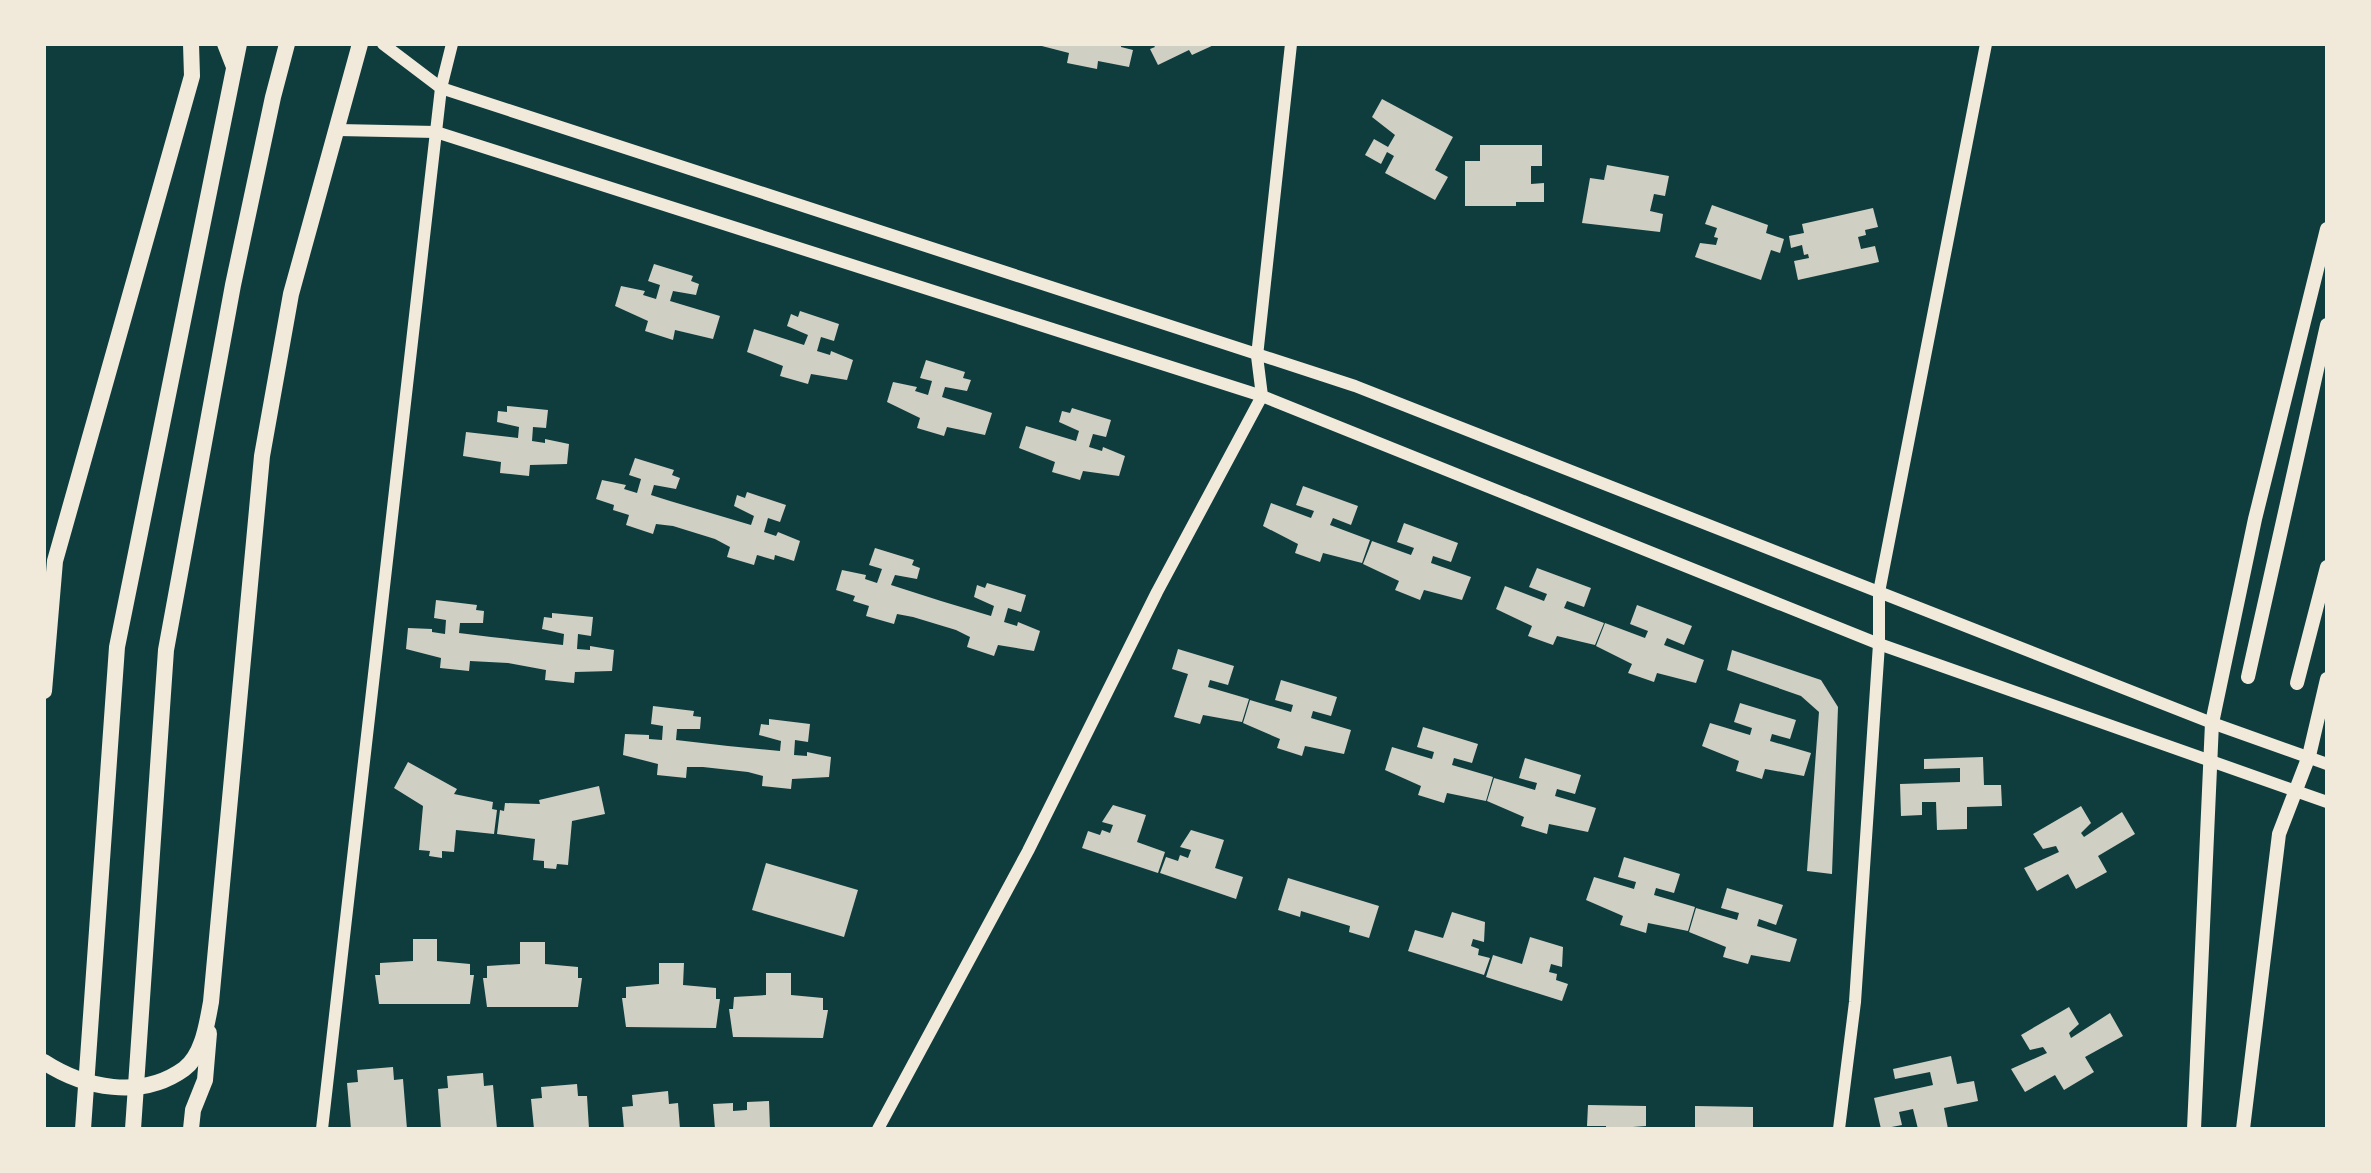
<svg xmlns="http://www.w3.org/2000/svg" width="2371" height="1173" viewBox="0 0 2371 1173" font-family="'DM Sans',sans-serif">
  <rect width="100%" height="100%" fill="#0f3d3e"/>
  <!-- building -->
  <g fill="#cfcfc3">
    <polygon points="1034,44 1121,44 1121,47 1133,50 1129,67 1098,61 1097,69 1067,63 1069,53"/>
    <polygon points="1153,44 1216,44 1192,55 1189,50 1158,65 1150,49 1155,47"/>
    <polygon points="1382,99 1453,137 1435,170 1448,177 1435,200 1385,173 1394,156 1387,152 1381,164 1365,155 1374,139 1388,147 1395,135 1372,117"/>
    <polygon points="1480,145 1542,145 1542,166 1531,166 1531,184 1544,183 1544,202 1516,202 1516,206 1465,206 1465,161 1480,161"/>
    <polygon points="1607,165 1669,176 1665,196 1654,194 1650,211 1663,214 1660,232 1582,223 1590,178 1604,180"/>
    <polygon points="1712,205 1768,225 1766,233 1784,239 1780,253 1771,250 1761,280 1695,257 1700,243 1716,245 1718,238 1714,237 1717,228 1705,224"/>
    <polygon points="1873,208 1878,227 1865,230 1866,235 1858,237 1861,249 1875,246 1879,262 1798,280 1794,261 1809,258 1808,254 1804,255 1802,245 1791,248 1789,236 1804,233 1802,224"/>
    <polygon points="654,264 693,276 691,281 699,284 696,295 673,291 670,301 720,316 713,339 675,330 673,340 645,331 648,321 615,306 621,286 645,291 643,295 656,299 660,285 648,281"/>
    <polygon points="800,311 839,324 834,341 821,337 817,351 830,355 831,351 853,360 847,380 811,374 808,384 780,376 783,366 747,352 754,329 804,345 808,335 787,326 791,314 798,317"/>
    <polygon points="926,360 965,372 963,378 971,380 967,391 945,387 942,397 992,413 985,435 947,427 944,436 917,428 920,418 887,402 893,382 917,387 915,391 928,395 932,381 920,378"/>
    <polygon points="507,406 548,410 546,428 533,427 532,441 545,443 545,439 569,444 567,464 530,465 529,476 500,473 501,462 463,456 466,432 518,438 519,427 497,422 498,411 507,412"/>
    <polygon points="1072,408 1111,420 1106,437 1093,434 1089,447 1102,451 1103,447 1125,456 1119,476 1083,471 1080,480 1052,472 1055,462 1019,448 1026,426 1076,441 1079,431 1059,422 1062,411 1070,413"/>
    <polygon points="635,458 674,470 672,475 680,478 676,489 654,485 651,495 670,501 751,525 754,516 734,506 737,495 745,498 747,492 786,505 780,522 768,518 764,532 776,536 778,532 800,541 794,561 775,555 774,560 757,555 754,565 727,557 730,547 715,539 673,526 656,524 653,534 626,525 629,515 613,510 614,505 596,499 602,480 626,485 624,489 637,493 641,479 629,475"/>
    <polygon points="1303,486 1358,506 1351,525 1333,518 1330,525 1370,540 1362,563 1323,553 1320,562 1295,553 1298,544 1263,526 1271,503 1311,518 1314,511 1296,505"/>
    <polygon points="1404,523 1458,543 1451,562 1433,556 1431,563 1471,577 1462,600 1424,590 1420,600 1395,590 1399,581 1363,564 1372,541 1411,555 1414,548 1397,542"/>
    <polygon points="875,548 914,560 912,565 920,568 917,579 895,575 891,585 941,601 991,616 994,606 974,597 977,585 985,588 987,583 1026,595 1021,612 1008,608 1004,622 1017,626 1018,622 1040,631 1034,651 998,645 994,656 967,647 970,637 956,630 913,617 897,614 894,624 866,616 869,606 853,601 855,596 836,590 842,570 866,575 865,579 877,583 882,569 869,565"/>
    <polygon points="1537,568 1591,588 1584,607 1567,601 1564,608 1604,623 1595,645 1557,636 1553,645 1528,636 1532,626 1496,609 1505,586 1544,601 1547,594 1529,587"/>
    <polygon points="436,600 477,605 476,610 484,611 483,623 460,623 459,633 491,637 563,645 564,634 542,629 544,617 552,618 552,613 593,617 591,636 578,634 577,649 590,650 590,646 614,650 612,671 575,672 574,683 545,680 546,670 508,663 470,661 469,671 440,668 441,658 406,649 408,628 432,629 432,632 445,634 446,620 434,618"/>
    <polygon points="1637,605 1692,626 1684,645 1667,638 1664,645 1704,660 1696,683 1657,673 1654,682 1628,673 1632,664 1596,646 1605,623 1645,638 1648,631 1630,624"/>
    <polygon points="1178,649 1234,666 1228,685 1210,680 1208,687 1249,699 1242,722 1203,715 1200,724 1174,717 1188,674 1172,669"/>
    <polygon points="1732,650 1821,680 1838,707 1832,874 1807,871 1819,712 1801,696 1727,670"/>
    <polygon points="1281,680 1337,697 1331,716 1313,711 1311,718 1351,730 1344,754 1305,746 1302,756 1277,748 1280,739 1243,723 1250,700 1291,712 1293,705 1275,700"/>
    <polygon points="1740,703 1796,720 1790,739 1772,734 1770,741 1811,753 1804,776 1765,769 1762,779 1736,771 1739,761 1702,746 1710,723 1750,735 1752,728 1734,722"/>
    <polygon points="653,706 694,711 693,716 701,717 700,729 677,729 676,740 728,746 780,751 781,741 759,735 761,724 769,725 769,719 810,724 808,742 795,740 794,755 807,756 807,752 831,757 829,777 792,779 791,789 762,786 763,776 748,772 703,767 687,767 686,778 657,775 658,764 623,755 625,734 649,735 649,739 662,740 663,726 651,724"/>
    <polygon points="1423,727 1478,744 1472,763 1454,758 1452,765 1493,777 1486,801 1447,793 1444,803 1418,795 1421,786 1385,770 1392,747 1432,759 1434,752 1417,747"/>
    <polygon points="1983,757 1984,785 2001,785 2002,806 1967,807 1967,829 1937,830 1936,802 1922,802 1922,815 1901,816 1900,784 1960,782 1960,768 1924,769 1924,759"/>
    <polygon points="1525,758 1581,775 1575,794 1557,789 1555,796 1596,808 1588,832 1549,824 1547,834 1521,826 1524,817 1487,801 1494,778 1535,790 1537,783 1519,778"/>
    <polygon points="408,762 457,789 454,794 493,802 492,809 497,810 494,834 456,830 454,852 442,851 442,858 429,856 430,851 419,850 423,806 394,788"/>
    <polygon points="599,786 605,814 572,821 568,865 557,864 556,869 544,868 544,861 533,860 535,839 497,834 500,810 504,811 505,803 540,804 539,800"/>
    <polygon points="1113,805 1146,815 1137,842 1165,852 1158,873 1082,848 1088,831 1100,835 1102,830 1110,833 1113,825 1102,822"/>
    <polygon points="2081,806 2091,823 2081,833 2084,837 2122,812 2135,834 2098,856 2107,872 2076,889 2068,874 2037,891 2024,868 2059,852 2056,846 2043,849 2033,834"/>
    <polygon points="1191,830 1224,840 1215,868 1243,877 1236,899 1160,873 1166,857 1178,861 1180,855 1188,858 1191,850 1180,847"/>
    <polygon points="1624,857 1680,874 1674,893 1656,888 1654,895 1695,907 1688,931 1648,923 1646,933 1620,925 1623,916 1586,900 1594,877 1634,889 1636,882 1618,877"/>
    <polygon points="766,863 858,890 844,937 752,910"/>
    <polygon points="1288,878 1379,906 1369,938 1349,932 1350,926 1301,911 1300,917 1278,910"/>
    <polygon points="1727,888 1783,905 1776,925 1759,919 1757,926 1797,939 1790,962 1751,955 1748,964 1723,957 1726,947 1689,932 1696,908 1737,920 1739,913 1721,908"/>
    <polygon points="1452,912 1485,922 1484,942 1473,939 1471,946 1479,949 1478,955 1490,958 1484,975 1408,951 1415,930 1443,938"/>
    <polygon points="1530,937 1563,947 1562,967 1551,964 1549,972 1557,974 1556,980 1568,984 1562,1001 1486,977 1493,955 1522,964"/>
    <polygon points="413,939 437,939 437,961 470,964 470,975 474,975 470,1004 379,1004 375,975 380,975 380,963 413,961"/>
    <polygon points="520,942 545,942 545,964 578,967 578,978 582,978 578,1007 487,1007 483,978 487,978 487,966 520,964"/>
    <polygon points="659,963 684,963 683,985 716,988 716,999 720,999 716,1028 626,1027 622,998 626,998 626,987 659,984"/>
    <polygon points="766,973 791,973 791,995 823,998 823,1010 828,1010 823,1038 733,1037 729,1009 733,1009 734,997 766,995"/>
    <polygon points="2069,1007 2079,1024 2069,1033 2071,1038 2110,1013 2123,1036 2085,1057 2094,1072 2064,1090 2055,1075 2025,1092 2011,1069 2047,1053 2043,1047 2030,1050 2021,1035"/>
    <polygon points="1951,1056 1957,1084 1974,1081 1978,1101 1944,1108 1948,1129 1918,1129 1913,1109 1899,1112 1902,1125 1881,1129 1874,1098 1933,1085 1930,1072 1895,1079 1893,1069"/>
    <polygon points="393,1067 394,1080 403,1079 407,1129 351,1129 347,1083 358,1082 357,1070"/>
    <polygon points="483,1073 484,1086 493,1085 497,1129 441,1129 438,1089 448,1088 447,1076"/>
    <polygon points="577,1084 578,1096 587,1096 589,1129 534,1129 531,1099 542,1098 541,1087"/>
    <polygon points="668,1091 669,1104 678,1103 680,1129 624,1129 622,1107 633,1106 632,1095"/>
    <polygon points="769,1101 770,1129 715,1129 713,1104 733,1103 733,1111 747,1110 747,1102"/>
    <polygon points="1588,1105 1646,1106 1646,1126 1606,1129 1606,1126 1587,1126"/>
    <polygon points="1695,1106 1753,1107 1753,1127 1695,1127"/>
  </g>
  <g fill="none" stroke-linecap="round" stroke-linejoin="round">
    <!-- tertiary -->
    <g stroke="#f1e9da" stroke-width="12">
      <polyline points="383,44 441,88 1355,386 2212,723 2327,764"/>
      <polyline points="338,130 436,132 1262,396 1879,644 2327,802"/>
      <polyline points="322,1129 441,88 452,44"/>
      <polyline points="878,1129 1028,851 1157,592 1262,396 1257,356 1291,44"/>
      <polyline points="1839,1129 1855,1002 1879,644 1879,592 1986,44"/>
    </g>
    <!-- secondary -->
    <g stroke="#f1e9da" stroke-width="14">
      <polyline points="224,44 233,67"/>
      <polyline points="2248,677 2327,325"/>
      <polyline points="2297,683 2327,567"/>
      <polyline points="2194,1129 2212,723 2255,519 2327,229"/>
      <polyline points="2243,1129 2279,834 2309,756 2327,679"/>
    </g>
    <!-- trunk -->
    <g stroke="#f1e9da" stroke-width="16">
      <polyline points="44,691 55,561 192,76 191,44"/>
      <path d="M44,1062C84,1088 141,1100 184,1069C203,1055 207,1023 211,1002L262,456L291,294L360,44"/>
      <polyline points="83,1129 117,647 239,44"/>
      <polyline points="133,1129 166,650 233,285 273,97 287,44"/>
      <polyline points="191,1129 193,1110 205,1080 209,1033"/>
    </g>
  </g>
  <!-- border -->
  <rect width="2371" height="1173" fill="none" stroke="#f1e9da" stroke-width="92"/>
</svg>
